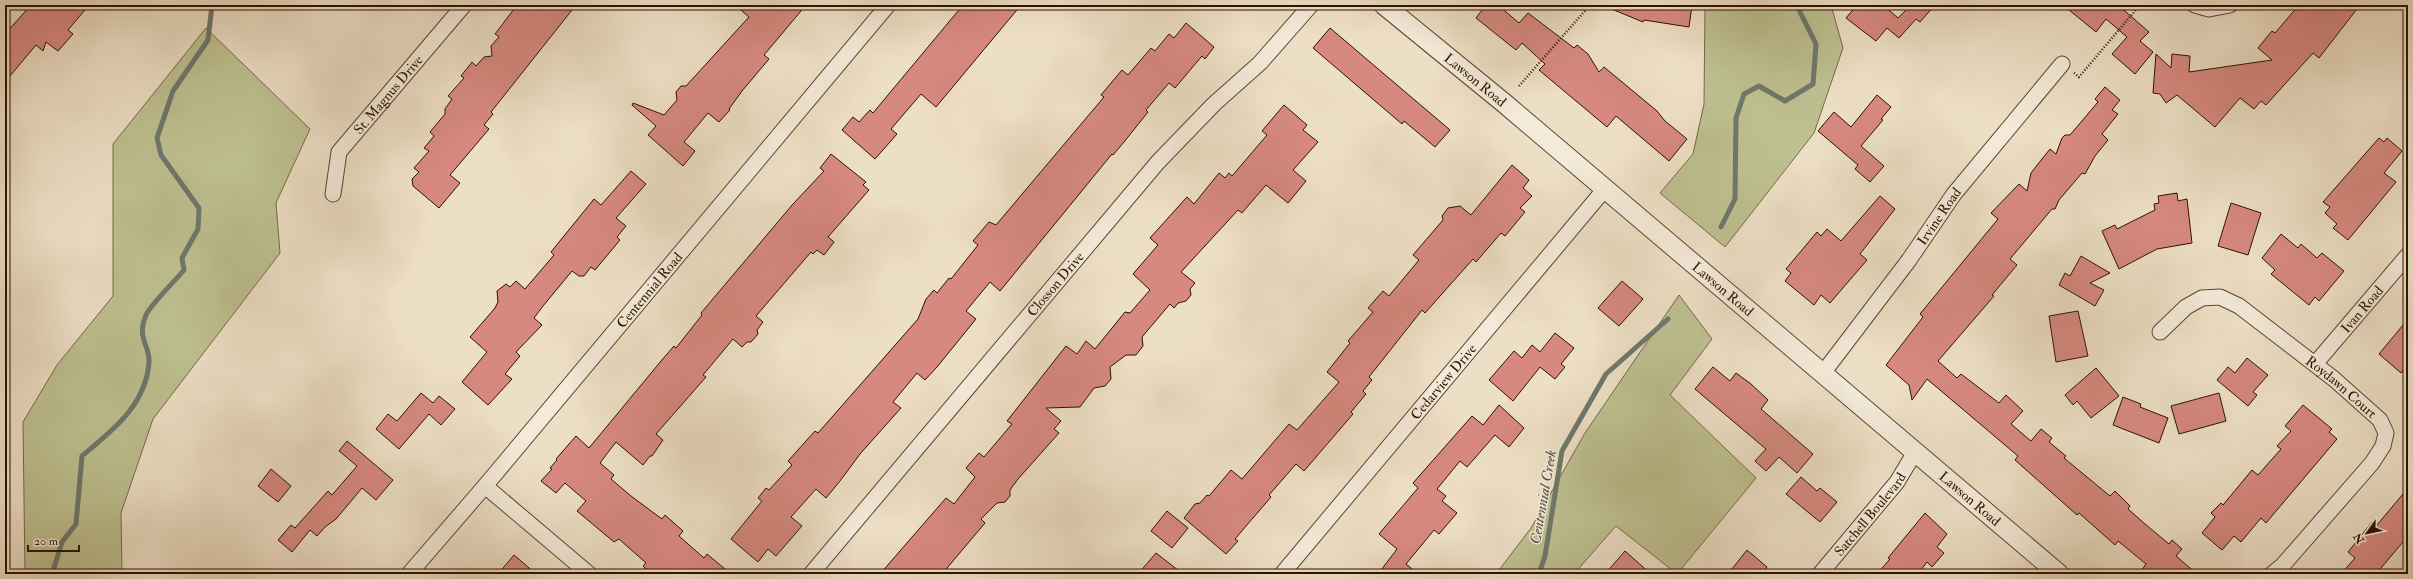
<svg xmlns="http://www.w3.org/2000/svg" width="2413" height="579" viewBox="0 0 2413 579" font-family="'IM FELL Double Pica',serif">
  <rect width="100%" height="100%" fill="#eddfc5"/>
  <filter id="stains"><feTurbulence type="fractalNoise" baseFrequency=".005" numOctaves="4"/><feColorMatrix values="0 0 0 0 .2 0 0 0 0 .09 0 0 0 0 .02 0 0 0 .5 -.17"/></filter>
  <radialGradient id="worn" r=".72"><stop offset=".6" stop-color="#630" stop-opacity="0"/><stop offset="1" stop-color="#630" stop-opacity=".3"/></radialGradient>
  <!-- green -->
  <g fill="#bec091" stroke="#766848">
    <polygon points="1705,5 1831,5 1843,48 1814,133 1725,247 1660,193 1693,154 1704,104"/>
    <polygon points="206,28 310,129 276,203 280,253 153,419 121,513 122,574 25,574 23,422 57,365 113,296 113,144"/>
    <polygon points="1679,295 1712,339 1670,395 1756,478 1677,574 1616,526 1574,574 1496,574 1531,528 1585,433"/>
  </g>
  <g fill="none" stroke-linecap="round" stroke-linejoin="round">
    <!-- stream -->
    <g stroke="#6e786d" stroke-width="5">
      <polyline points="1721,227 1735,199 1736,118 1744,94 1759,86 1785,101 1813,84 1816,44 1799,10 1799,5"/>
      <path d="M54,574L53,571L62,542L76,524L82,456C113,430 146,405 149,362C150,345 136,339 146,315C152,303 175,281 184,270L182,258L198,229L199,208L161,155L157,138L173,91L208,40L212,5"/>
      <polyline points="1539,574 1545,556 1562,451 1606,374 1668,319"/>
    </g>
  </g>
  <!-- building -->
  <g fill="#d78980" stroke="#2e1100">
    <polygon points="31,5 89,5 68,30 73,34 58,51 46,42 43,51 36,45 5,82 5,34"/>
    <polygon points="517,5 576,5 491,112 493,114 484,125 489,129 450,175 460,183 439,208 413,186 412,179 419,172 414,168 429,151 424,148 434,136 430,132 445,114 445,109 452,99 448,96 464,78 461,76 472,62 476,66 484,57 492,56 491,46 499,37 495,34"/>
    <polygon points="735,5 806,5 764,55 769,59 742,91 729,109 730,110 719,122 708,113 684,142 695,151 683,166 648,135 656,126 632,105 633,103 664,115 677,100 676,92 681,86 686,86 749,17"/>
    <polygon points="963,5 1021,5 936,107 921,94 891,129 897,134 875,159 842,130 853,117 859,122 870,110 873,113"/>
    <polygon points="1486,5 1498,5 1519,23 1528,13 1574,48 1577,45 1588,54 1599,72 1604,67 1657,111 1665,121 1687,139 1669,161 1616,116 1607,127 1539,70 1545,64 1522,43 1516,50 1476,18"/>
    <polygon points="1602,5 1692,5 1689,27 1644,20 1643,22"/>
    <polygon points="1857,5 1883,5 1898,18 1906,10 1901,5 1935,5 1920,22 1916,19 1899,38 1887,28 1876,41 1846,18"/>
    <polygon points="2063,5 2118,5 2149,32 2140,41 2153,52 2135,74 2112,54 2127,37 2106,19 2096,32"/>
    <polygon points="2299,5 2360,5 2319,58 2313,53 2266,105 2261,101 2254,109 2240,98 2215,127 2177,95 2166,103 2160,94 2153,93 2156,54 2171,68 2172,54 2190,56 2189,72 2272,60 2258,48 2272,31 2275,33"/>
    <polygon points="1186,23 1214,47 1205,59 1202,56 1175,88 1169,83 1146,110 1148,112 1124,142 1113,155 1112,154 1000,291 990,282 966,311 976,319 937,367 925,380 917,373 893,402 901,408 860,454 840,481 826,498 816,489 791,517 802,526 776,556 768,549 758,562 731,539 762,501 758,498 766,488 769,490 792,465 788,461 815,431 818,433 918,319 926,299 934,290 937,293 949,278 951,279 978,245 973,241 989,222 996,225 1104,97 1101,95 1122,70 1128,75 1151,48 1155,51 1169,34 1174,38"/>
    <polygon points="1330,28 1450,130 1435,147 1404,121 1402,124 1313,48"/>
    <polygon points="2105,87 2120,100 2112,110 2118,114 2102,134 2108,140 2095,156 2085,174 2082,173 2059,200 2055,209 2052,209 2010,259 2017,265 1992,295 1994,296 1938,361 1957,378 1961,374 1999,403 2006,395 2023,411 2011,424 2031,441 2041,429 2052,438 2049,442 2066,456 2064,458 2110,496 2115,491 2130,506 2128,509 2145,524 2169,544 2172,540 2182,549 2176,556 2197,574 2139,574 2146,564 2118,541 2115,545 2079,513 2077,515 2015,460 2018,456 1927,379 1912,400 1909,385 1886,365 1923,317 1920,314 1998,219 1991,213 2019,184 2027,191 2031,173 2038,164 2050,149 2056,154 2062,138 2065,135 2070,135 2098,102 2095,99"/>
    <polygon points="1877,95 1891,107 1881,119 1883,120 1861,146 1884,166 1870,182 1855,169 1858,165 1818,131 1834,112 1851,127"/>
    <polygon points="1284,105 1307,125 1303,130 1318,142 1293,170 1306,181 1288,203 1266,185 1242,213 1238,210 1181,272 1195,283 1190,289 1191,295 1186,301 1178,303 1174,308 1170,304 1142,337 1143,346 1136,355 1126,355 1110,367 1111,379 1105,386 1094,388 1080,407 1046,408 1061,421 1054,429 1059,433 1018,479 1010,490 1010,496 1005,502 997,503 981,519 985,523 942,574 880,574 946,498 954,504 975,477 966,468 979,453 984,457 1012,424 1007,421 1066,346 1077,354 1086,341 1095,349 1125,312 1130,313 1150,290 1133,274 1158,245 1150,238 1187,197 1194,204 1219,173 1225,178 1229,173 1232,176 1267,135 1262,131"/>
    <polygon points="2379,138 2384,142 2387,138 2402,151 2384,173 2396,182 2348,240 2333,228 2337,224 2325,213 2330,207 2323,202"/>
    <polygon points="831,154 866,182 863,185 869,190 828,237 834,242 824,255 817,250 813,254 811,252 756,316 763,322 757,330 758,334 751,342 747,342 742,347 733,339 703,375 706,377 656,434 663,440 652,456 650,456 643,465 616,442 600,463 614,475 611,479 631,496 662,519 665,515 683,531 679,536 704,558 707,554 731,574 652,574 643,566 646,563 619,539 614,542 577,511 586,501 565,483 556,493 541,481 552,469 550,468 557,460 556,459 576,436 589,448 661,361 674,346 676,348 702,315 701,313 793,204 824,171 820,168"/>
    <polygon points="1512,165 1529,180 1523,188 1532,196 1520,208 1525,212 1505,236 1501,233 1476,262 1473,259 1425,313 1422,310 1369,377 1372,380 1363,391 1366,394 1351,412 1353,414 1304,471 1296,464 1269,495 1271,497 1235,539 1238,541 1226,554 1184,518 1195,504 1200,503 1207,495 1209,496 1231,470 1242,479 1289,424 1297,430 1339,382 1327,372 1350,343 1348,341 1373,312 1368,308 1383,291 1389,296 1419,260 1413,255 1443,220 1442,216 1448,208 1460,206 1471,215"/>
    <polygon points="631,171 646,184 616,218 626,226 617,237 620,240 595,270 591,267 584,276 579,276 572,271 543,306 534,318 542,325 516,352 520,356 505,374 512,379 488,405 462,382 487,352 470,337 495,308 498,302 497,291 506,284 510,287 516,281 525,289 554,255 551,252 594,199 601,205"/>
    <polygon points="2177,193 2178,201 2187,199 2192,243 2157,249 2119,269 2102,231 2115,225 2117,229 2155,210 2154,204 2159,203 2158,196"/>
    <polygon points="1880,196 1895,209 1860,254 1867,260 1830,303 1821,295 1814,305 1785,281 1791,273 1786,269 1817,232 1821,236 1827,229 1841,241"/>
    <polygon points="2231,203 2261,213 2248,255 2218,246"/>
    <polygon points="2281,234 2298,248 2301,244 2317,258 2322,253 2344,271 2319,301 2315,297 2309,305 2271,274 2275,270 2262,258"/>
    <polygon points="2081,256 2110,273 2090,283 2104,290 2095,306 2059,285 2065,273 2070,276"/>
    <polygon points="1622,281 1643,299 1619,326 1598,308"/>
    <polygon points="2078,311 2088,356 2056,362 2049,316"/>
    <polygon points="2408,319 2408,364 2401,373 2379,354"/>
    <polygon points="1555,333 1574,348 1561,364 1565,367 1555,379 1540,367 1513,401 1489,380 1514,351 1522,358 1532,345 1540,352"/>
    <polygon points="2247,358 2268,375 2253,392 2257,395 2248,406 2217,380 2228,367 2235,373"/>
    <polygon points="1713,367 1730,381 1736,373 1751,384 1768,400 1761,409 1813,454 1797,473 1779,457 1766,471 1755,461 1766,449 1695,389"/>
    <polygon points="2096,368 2119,396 2091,418 2077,401 2073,405 2065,395"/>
    <polygon points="421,393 433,403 439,396 455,409 441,425 429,414 399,449 376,429 388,414 397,421"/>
    <polygon points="2219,393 2226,421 2179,434 2171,406"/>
    <polygon points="2123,397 2141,404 2140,407 2168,418 2159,443 2113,425"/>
    <polygon points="1499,405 1524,428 1509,447 1495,435 1467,467 1460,461 1437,489 1446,496 1442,501 1457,513 1439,534 1434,530 1406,564 1418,574 1378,574 1397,549 1379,534 1418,488 1413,483 1472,416 1483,425"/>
    <polygon points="2303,405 2332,429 2329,432 2337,439 2266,523 2261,518 2241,542 2234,536 2222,550 2202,533 2215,517 2211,513 2221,503 2223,505 2252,470 2258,475 2281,449 2277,446 2291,431 2285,426"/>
    <polygon points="347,441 393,480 376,500 362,488 336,519 325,527 317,536 310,530 292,552 278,540 291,525 295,528 328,491 332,495 357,466 339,451"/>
    <polygon points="271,469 291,486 278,502 258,486"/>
    <polygon points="1801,477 1817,491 1820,488 1837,502 1820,522 1786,494"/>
    <polygon points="2408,488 2408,536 2376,574 2341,574 2355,558 2348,552 2373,521 2377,525"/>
    <polygon points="1167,511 1188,528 1172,548 1151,531"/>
    <polygon points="1925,513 1947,534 1937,547 1944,553 1932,567 1927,562 1918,574 1877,574 1890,559 1888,558"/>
    <polygon points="1747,550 1767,567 1762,574 1728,574"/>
    <polygon points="1625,551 1651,574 1605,574"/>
    <polygon points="1156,553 1183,574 1138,574"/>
    <polygon points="514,555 536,574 498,574"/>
  </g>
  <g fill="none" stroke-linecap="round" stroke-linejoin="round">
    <!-- minor casing -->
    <g stroke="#5e4431" stroke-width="17">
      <g id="minor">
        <polyline points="2195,5 2209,9 2230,5"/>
        <path id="s1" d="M333,194L339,152L464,5"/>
        <path id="s2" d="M2160,332L2186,307L2202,298L2220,297L2239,306L2334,379L2380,420L2386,433L2383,446L2372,463L2283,565L2272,574"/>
        <path id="s3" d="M2315,364L2408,255"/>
        <path id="s4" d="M1823,373L1909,260L1954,194L2062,64"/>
        <polyline points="485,486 589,574"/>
        <path id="s5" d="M409,574L485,486L888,5"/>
        <path id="s6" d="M811,574L1158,162L1214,104L1260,63L1311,5"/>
        <path id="s7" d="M1282,574L1604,190"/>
        <path id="s8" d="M1820,574L1897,482L1915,452"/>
      </g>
    </g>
    <!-- tertiary casing -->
    <g stroke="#5e4431" stroke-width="21">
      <g id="tertiary">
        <path id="s9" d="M1384,5L1504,103L2059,574"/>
      </g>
    </g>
    <!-- path -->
    <g stroke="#2e1100" stroke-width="2.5" stroke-dasharray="1 2" stroke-linecap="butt">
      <polyline points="2074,73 2079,77 2140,5"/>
      <polyline points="1519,86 1590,5"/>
    </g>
    <!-- minor -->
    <use href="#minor" stroke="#f3ead9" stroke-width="15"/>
    <!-- tertiary -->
    <use href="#tertiary" stroke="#f3ead9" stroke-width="19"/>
  </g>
  <g text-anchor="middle" stroke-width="3" stroke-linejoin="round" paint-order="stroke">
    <!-- street labels -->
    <g font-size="14" fill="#2e1100" stroke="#f3ead9">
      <text dy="5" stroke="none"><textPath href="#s9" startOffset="118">Lawson Road</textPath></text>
      <text dy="5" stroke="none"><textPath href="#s1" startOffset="118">St. Magnus Drive</textPath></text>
      <text dy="5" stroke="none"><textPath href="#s4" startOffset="195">Irvine Road</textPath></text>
      <text dy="5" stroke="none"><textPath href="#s6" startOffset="379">Closson Drive</textPath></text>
      <text dy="5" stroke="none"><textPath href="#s9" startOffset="442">Lawson Road</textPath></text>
      <text dy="5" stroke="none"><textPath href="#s5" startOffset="372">Centennial Road</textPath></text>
      <text dy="5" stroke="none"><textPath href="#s3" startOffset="72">Ivan Road</textPath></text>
      <text dy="5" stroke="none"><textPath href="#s7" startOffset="251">Cedarview Drive</textPath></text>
      <text dy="5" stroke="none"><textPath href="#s2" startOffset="224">Roydawn Court</textPath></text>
      <text dy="5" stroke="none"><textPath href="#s9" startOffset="766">Lawson Road</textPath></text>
      <text dy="5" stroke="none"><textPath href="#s8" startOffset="78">Satchell Boulevard</textPath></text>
    </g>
    <!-- water labels -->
    <g font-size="15" font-style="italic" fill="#534d3f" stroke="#f3ead9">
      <text transform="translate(1543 497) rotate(-80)" y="5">Centennial Creek</text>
    </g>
  </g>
  <!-- margin -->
  <rect width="2413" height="579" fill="none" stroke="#eddfc5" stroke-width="20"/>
  <rect x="6" y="6" width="2401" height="567" fill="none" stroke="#2e1100" stroke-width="2"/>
  <rect x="10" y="10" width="2393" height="559" fill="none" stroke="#2e1100"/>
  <!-- north arrow -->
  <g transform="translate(2367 533) rotate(237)" stroke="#f3ead9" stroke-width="3" paint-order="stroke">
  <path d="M0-3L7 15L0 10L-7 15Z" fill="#2e1100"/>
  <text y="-6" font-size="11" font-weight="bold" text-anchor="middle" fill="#2e1100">N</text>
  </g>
  <!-- scale -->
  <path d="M28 545v6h51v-6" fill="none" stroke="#2e1100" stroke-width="2"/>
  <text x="34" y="545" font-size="12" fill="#2e1100" stroke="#f3ead9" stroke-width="3" paint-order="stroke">20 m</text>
  <rect width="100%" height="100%" filter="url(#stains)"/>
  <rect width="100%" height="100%" fill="url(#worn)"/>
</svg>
